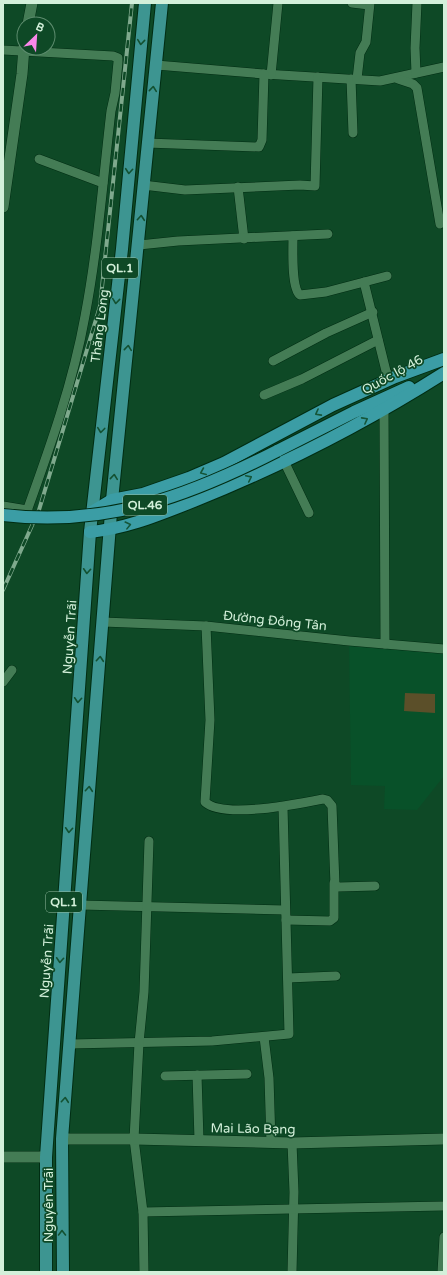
<svg xmlns="http://www.w3.org/2000/svg" width="447" height="1275" viewBox="0 0 447 1275" font-family="'Varela Round',sans-serif">
  <rect width="100%" height="100%" fill="#0e4926"/>
  <!-- built -->
  <polygon fill="#085129" points="349,641 444,649 444,776 417,810 384,809 385,786 351,785"/>
  <!-- grass -->
  <polygon fill="#5b4f29" points="405,693 435,694 435,713 404,711"/>
  <g fill="none" stroke-linecap="round" stroke-linejoin="round">
    <!-- minor casing -->
    <g stroke="#002d13" stroke-width="10">
      <g id="minor">
        <polyline points="352,3 369,5"/>
        <path d="M3,50L113,56L118,58V62L115,93L111,111C103,179 98,248 85,316C73,383 50,447 27,511"/>
        <polyline points="156,65 264,74 380,81 444,67"/>
        <polyline points="416,73 415,48 417,3"/>
        <polyline points="271,75 278,3"/>
        <polyline points="351,79 353,133"/>
        <polyline points="357,79 360,53 366,42 370,3"/>
        <polyline points="398,79 413,84 417,88 440,224"/>
        <polyline points="147,143 259,147 262,140 264,74"/>
        <polyline points="39,159 103,183"/>
        <polyline points="143,185 185,190 300,185 315,186 318,77"/>
        <polyline points="238,187 244,239"/>
        <path d="M293,236C293,248 291,288 300,295L326,292L387,276"/>
        <polyline points="139,245 178,241 328,234"/>
        <polyline points="364,282 386,371 390,379"/>
        <polyline points="273,361 326,333 373,312"/>
        <polyline points="264,395 302,379 378,340"/>
        <polyline points="384,410 385,644"/>
        <polyline points="284,461 309,513"/>
        <polyline points="103,622 206,626 349,641 444,649"/>
        <path d="M206,626L210,720L205,802C223,819 298,804 323,799L327,800L332,806L335,885L339,887L375,886"/>
        <polyline points="3,682 12,670"/>
        <polyline points="80,905 285,910"/>
        <polyline points="286,920 330,921 334,918 334,883"/>
        <polyline points="288,978 336,976"/>
        <polyline points="264,1037 269,1078 271,1142"/>
        <polyline points="70,1044 212,1041 289,1034 283,807"/>
        <polyline points="197,1075 199,1140"/>
        <polyline points="165,1076 247,1074"/>
        <polyline points="292,1143 294,1192 292,1272"/>
        <polyline points="143,1212 444,1206"/>
        <polyline points="144,1272 143,1212 134,1139 139,1043 144,992 149,841"/>
        <polyline points="442,1272 444,1237"/>
      </g>
    </g>
    <!-- tertiary casing -->
    <g stroke="#002d13" stroke-width="12">
      <g id="tertiary">
        <polyline points="28,24 32,3"/>
        <polyline points="3,207 22,74 24,47"/>
        <polyline points="3,507 27,511"/>
        <polyline points="62,1139 134,1139 292,1143 444,1139"/>
        <polyline points="3,1157 46,1157"/>
      </g>
    </g>
    <!-- primary casing -->
    <g stroke="#002d13" stroke-width="14">
      <g id="primary">
        <polyline points="46,1272 46,1157 90,532 122,249 145,3"/>
        <polyline points="63,1272 62,1139 80,905 112,500 162,3"/>
      </g>
    </g>
    <!-- trunk casing -->
    <g stroke="#002d13" stroke-width="14">
      <g id="trunk">
        <polyline points="277,451 354,412 409,387"/>
        <polyline points="92,512 112,500 143,494 189,478 224,463 333,405 395,377 444,359"/>
        <path d="M90,532C128,528 158,515 194,501C281,466 365,423 444,373"/>
      </g>
    </g>
    <!-- minor -->
    <use href="#minor" stroke="#447c55" stroke-width="9"/>
    <!-- tertiary -->
    <use href="#tertiary" stroke="#447c55" stroke-width="11"/>
    <!-- primary -->
    <use href="#primary" stroke="#3d9591" stroke-width="12"/>
    <!-- trunk -->
    <use href="#trunk" stroke="#3b9da5" stroke-width="12"/>
    <!-- rail casing -->
    <g stroke="#7fa98d" stroke-width="4">
      <polyline id="rail" points="3,590 39,510 100,306 132,3"/>
    </g>
    <!-- rail -->
    <use href="#rail" stroke="#0e4926" stroke-width="2.5" stroke-dasharray="8" stroke-linecap="butt"/>
    <!-- trunk-bridge casing -->
    <g stroke="#002d13" stroke-width="14" stroke-linecap="butt">
      <path id="trunk-bridge" d="M3,515C106,527 187,497 277,451"/>
    </g>
    <!-- trunk-bridge -->
    <use href="#trunk-bridge" stroke="#3b9da5" stroke-width="12"/>
  </g>
  <!-- one-way arrows -->
  <defs><path id="oneway-chevron" d="M-2-3.5L2.5 0L-2 3.5" fill="none" stroke-width="1.6" stroke-linecap="round" stroke-linejoin="round"/></defs>
  <g stroke="#135131">
    <use href="#oneway-chevron" transform="translate(141 42) rotate(96)"/>
    <use href="#oneway-chevron" transform="translate(153 89) rotate(-84)"/>
    <use href="#oneway-chevron" transform="translate(129 171) rotate(95)"/>
    <use href="#oneway-chevron" transform="translate(141 218) rotate(-85)"/>
    <use href="#oneway-chevron" transform="translate(116 301) rotate(96)"/>
    <use href="#oneway-chevron" transform="translate(128 348) rotate(-84)"/>
    <use href="#oneway-chevron" transform="translate(101 430) rotate(97)"/>
    <use href="#oneway-chevron" transform="translate(114 477) rotate(-84)"/>
    <use href="#oneway-chevron" transform="translate(87 571) rotate(94)"/>
    <use href="#oneway-chevron" transform="translate(100 659) rotate(-85)"/>
    <use href="#oneway-chevron" transform="translate(78 700) rotate(94)"/>
    <use href="#oneway-chevron" transform="translate(89 789) rotate(-85)"/>
    <use href="#oneway-chevron" transform="translate(69 830) rotate(94)"/>
    <use href="#oneway-chevron" transform="translate(60 960) rotate(94)"/>
    <use href="#oneway-chevron" transform="translate(65 1100) rotate(-85)"/>
    <use href="#oneway-chevron" transform="translate(62 1233) rotate(-90)"/>
  </g>
  <g stroke="#155639">
    <use href="#oneway-chevron" transform="translate(318 413) rotate(152)"/>
    <use href="#oneway-chevron" transform="translate(365 420) rotate(-28)"/>
    <use href="#oneway-chevron" transform="translate(203 472) rotate(157)"/>
    <use href="#oneway-chevron" transform="translate(249 478) rotate(-26)"/>
    <use href="#oneway-chevron" transform="translate(128 525) rotate(-14)"/>
  </g>
  <g text-anchor="middle" stroke-width="3.5" stroke-linejoin="round" paint-order="stroke">
    <!-- shield labels -->
    <g fill="#0e4926" stroke="#98bea4" stroke-width="1">
      <rect x="102" y="258" width="36" height="20" rx="3"/>
      <rect x="123" y="495" width="44" height="20" rx="3"/>
      <rect x="46" y="892" width="36" height="20" rx="3"/>
    </g>
    <g font-size="12" font-weight="bold" fill="#d3f0da">
      <text x="120" y="272">QL.1</text>
      <text x="145" y="509">QL.46</text>
      <text x="64" y="906">QL.1</text>
    </g>
    <!-- street labels -->
    <g font-size="13" fill="#d3f0da" stroke="#0e4926">
      <text transform="translate(99 326) rotate(-83)" y="5">Thăng Long</text>
      <text transform="translate(392 374) rotate(-29)" y="5">Quốc lộ 46</text>
      <text transform="translate(275 620) rotate(6)" y="5">Đường Đồng Tân</text>
      <text transform="translate(69 637) rotate(-86)" y="5">Nguyễn Trãi</text>
      <text transform="translate(46 961) rotate(-86)" y="5">Nguyễn Trãi</text>
      <text transform="translate(253 1128) rotate(1)" y="5">Mai Lão Bạng</text>
      <text transform="translate(48 1205) rotate(-90)" y="5">Nguyên Trãi</text>
    </g>
  </g>
  <!-- border -->
  <rect width="447" height="1275" fill="none" stroke="#d3f0da" stroke-width="8"/>
  <!-- north arrow -->
  <g transform="translate(36 36) rotate(25)"><circle r="19" fill="#0e4926" stroke="#5d8c6e"/>
  <path d="M0-3L7 15L0 10L-7 15Z" fill="#f987e9"/>
  <text y="-6" font-size="11" font-weight="bold" text-anchor="middle" fill="#d3f0da">B</text>
  </g>
</svg>
